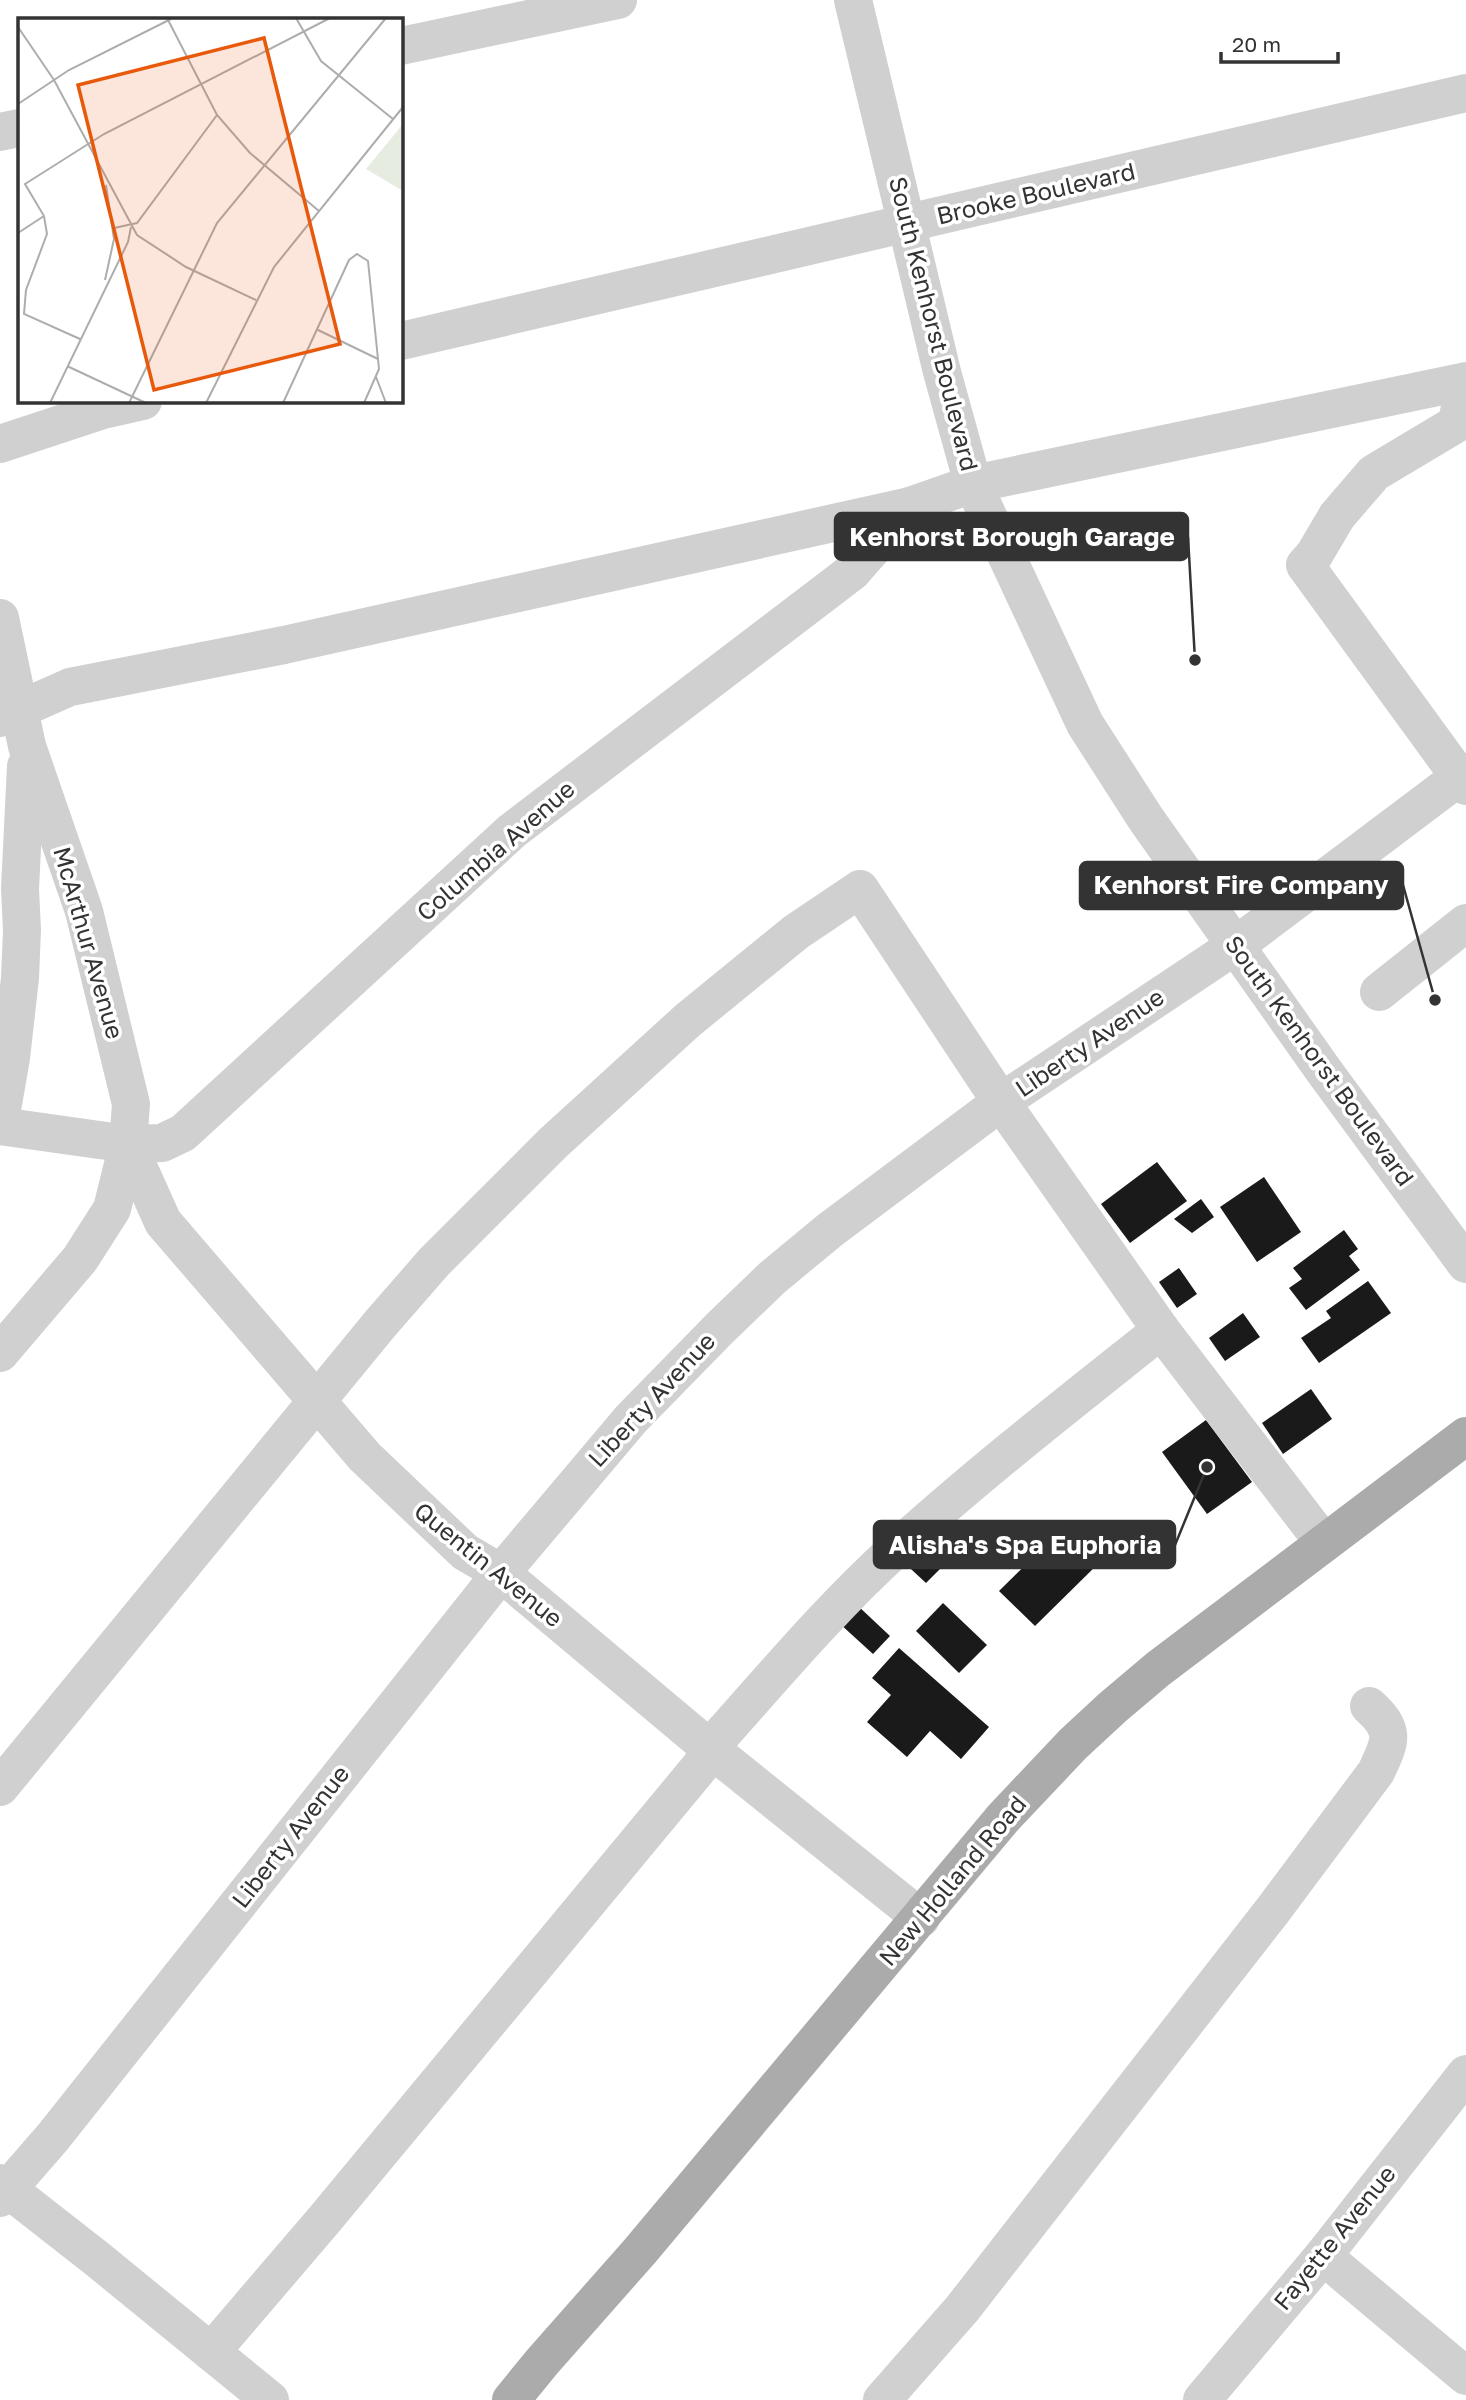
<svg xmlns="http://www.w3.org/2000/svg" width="1466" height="2400" viewBox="0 0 1466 2400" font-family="'Golos Text',sans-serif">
  <rect width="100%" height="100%" fill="#fff"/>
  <!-- building -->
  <g fill="#1a1a1a">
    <polygon points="1157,1162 1187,1201 1130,1243 1101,1204"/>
    <polygon points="1264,1177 1301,1232 1257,1262 1220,1207"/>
    <polygon points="1201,1199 1214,1217 1192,1233 1174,1219"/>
    <polygon points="1344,1230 1358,1249 1349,1256 1360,1270 1306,1310 1289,1288 1302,1279 1293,1268"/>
    <polygon points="1179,1268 1197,1294 1177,1308 1159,1282"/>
    <polygon points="1368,1281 1391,1313 1319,1363 1301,1338 1331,1318 1326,1311"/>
    <polygon points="1243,1313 1260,1337 1225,1361 1209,1338"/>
    <polygon points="1311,1389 1332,1419 1283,1454 1262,1423"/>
    <polygon points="1206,1420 1252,1482 1207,1514 1162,1452"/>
    <polygon points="1070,1521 1105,1557 1035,1626 999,1591"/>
    <polygon points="914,1540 941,1568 926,1583 898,1557"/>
    <polygon points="943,1603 987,1645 959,1673 916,1631"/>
    <polygon points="856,1604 890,1636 873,1654 839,1623"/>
    <polygon points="899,1648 989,1727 961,1759 930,1731 907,1757 867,1722 891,1695 872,1678"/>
  </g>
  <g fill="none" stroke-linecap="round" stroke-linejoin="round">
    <!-- minor -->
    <g stroke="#d0d0d0" stroke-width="38">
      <polyline points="853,0 942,372 973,484 1085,724 1146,819 1324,1071 1466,1264"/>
      <polyline points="401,46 618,0"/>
      <polyline points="0,132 19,128"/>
      <polyline points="401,341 1466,93"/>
      <polyline points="1466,384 1456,424 1374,473 1337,516 1314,555 1305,565 1466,786"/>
      <polyline points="0,444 103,410 143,401"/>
      <polyline points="0,618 27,746 84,911 131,1104 128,1144 112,1209 80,1259 0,1353"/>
      <polyline points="0,718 70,687 284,645 910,506 973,484 1466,381"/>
      <polyline points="1379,992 1466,923"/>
      <polyline points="0,1121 11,1058 20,978 22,930 20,889 26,766"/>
      <polyline points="0,1126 128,1144 162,1143 183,1133 512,831 852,572 910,506"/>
      <polyline points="128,1144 163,1222 365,1457 465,1552 501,1573 713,1751 921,1918"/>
      <polyline points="0,1787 380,1324 434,1262 553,1143 688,1020 796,932 860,889 1001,1102 1161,1330 1324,1543"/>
      <polyline points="0,2183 96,2258 270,2400"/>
      <polyline points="0,2198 53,2137 501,1573 631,1419 720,1328 772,1278 830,1230 1001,1102 1235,946 1466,772"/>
      <polyline points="1323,2256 1466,2376"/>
      <path d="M211,2352L324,2220L713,1751L722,1734C779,1670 834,1605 898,1547C982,1471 1072,1401 1161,1330"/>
      <path d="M882,2400L962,2309L1273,1910L1376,1772C1390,1742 1397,1731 1369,1706"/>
      <polyline points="1202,2400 1323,2256 1466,2074"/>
    </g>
    <!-- major -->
    <polyline stroke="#ababab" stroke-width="38" points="511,2400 542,2362 640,2251 1004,1817 1073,1744 1113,1707 1158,1669 1466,1436"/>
  </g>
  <g text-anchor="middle" stroke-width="7" stroke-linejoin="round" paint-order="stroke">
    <!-- street labels -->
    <g font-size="24" fill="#333" stroke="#fff">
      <text transform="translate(1036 194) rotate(-13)" y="8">Brooke Boulevard</text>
      <text transform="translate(933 324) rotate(76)" y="8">South Kenhorst Boulevard</text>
      <text transform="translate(496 851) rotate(-41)" y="8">Columbia Avenue</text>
      <text transform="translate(88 943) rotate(74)" y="8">McArthur Avenue</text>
      <text transform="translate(1090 1043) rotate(-34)" y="8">Liberty Avenue</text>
      <text transform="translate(1319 1061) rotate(54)" y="8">South Kenhorst Boulevard</text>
      <text transform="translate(652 1400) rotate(-47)" y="8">Liberty Avenue</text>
      <text transform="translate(488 1565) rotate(39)" y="8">Quentin Avenue</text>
      <text transform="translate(291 1837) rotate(-52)" y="8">Liberty Avenue</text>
      <text transform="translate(953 1881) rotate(-50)" y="8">New Holland Road</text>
      <text transform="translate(1335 2238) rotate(-51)" y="8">Fayette Avenue</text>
    </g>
  </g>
  <!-- overview -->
  <g transform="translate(18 18)">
    <rect width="385" height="385" fill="#fff"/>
    <path d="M385,106V173L348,151Z" fill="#e6ecdf"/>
    <path fill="none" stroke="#adadad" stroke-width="2" d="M149,0L199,97L232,135L301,193M278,0L303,43L375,101M0,9L36,62L119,217L168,249L238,282M0,86L51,52L153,1M96,210L119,205L199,97M0,215L26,198M87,262L96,221L88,167M300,312L360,341M62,321L6,296L8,272L29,216L26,198L7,166L86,116L312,0M49,348L128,385M358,359L368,385M32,385L110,224L113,209M111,385L199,205L368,0M188,385L256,249L385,89M265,385L331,242L339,236L350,243L361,351L346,385"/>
    <path fill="#e8590c" fill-opacity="0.15" stroke="#e8590c" stroke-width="3.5" d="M246,20L322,326L136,372L60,67Z"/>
    <rect width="385" height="385" fill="none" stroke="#333" stroke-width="3.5"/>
  </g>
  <!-- callouts -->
  <path fill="none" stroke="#333" stroke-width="2.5" d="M1195 660L1188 537M1435 1000L1403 885M1207 1467L1175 1545"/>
  <g fill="#333" stroke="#fff" stroke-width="2.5">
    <circle cx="1195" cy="660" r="7"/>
    <circle cx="1435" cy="1000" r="7"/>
    <circle cx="1207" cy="1467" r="7"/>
  </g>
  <g fill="#333" stroke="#333" stroke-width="2.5">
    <rect x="835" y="513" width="353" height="47" rx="7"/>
    <rect x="1080" y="862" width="323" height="47" rx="7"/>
    <rect x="874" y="1521" width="301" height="47" rx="7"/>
  </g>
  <g font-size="26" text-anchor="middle" font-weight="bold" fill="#fff">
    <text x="1012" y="546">Kenhorst Borough Garage</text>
    <text x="1241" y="894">Kenhorst Fire Company</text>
    <text x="1025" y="1554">Alisha's Spa Euphoria</text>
  </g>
  <!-- scale -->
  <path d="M1221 52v10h117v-10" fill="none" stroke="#333333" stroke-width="3.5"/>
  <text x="1232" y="52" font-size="21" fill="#333333" stroke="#ffffff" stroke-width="5" paint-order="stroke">20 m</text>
</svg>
